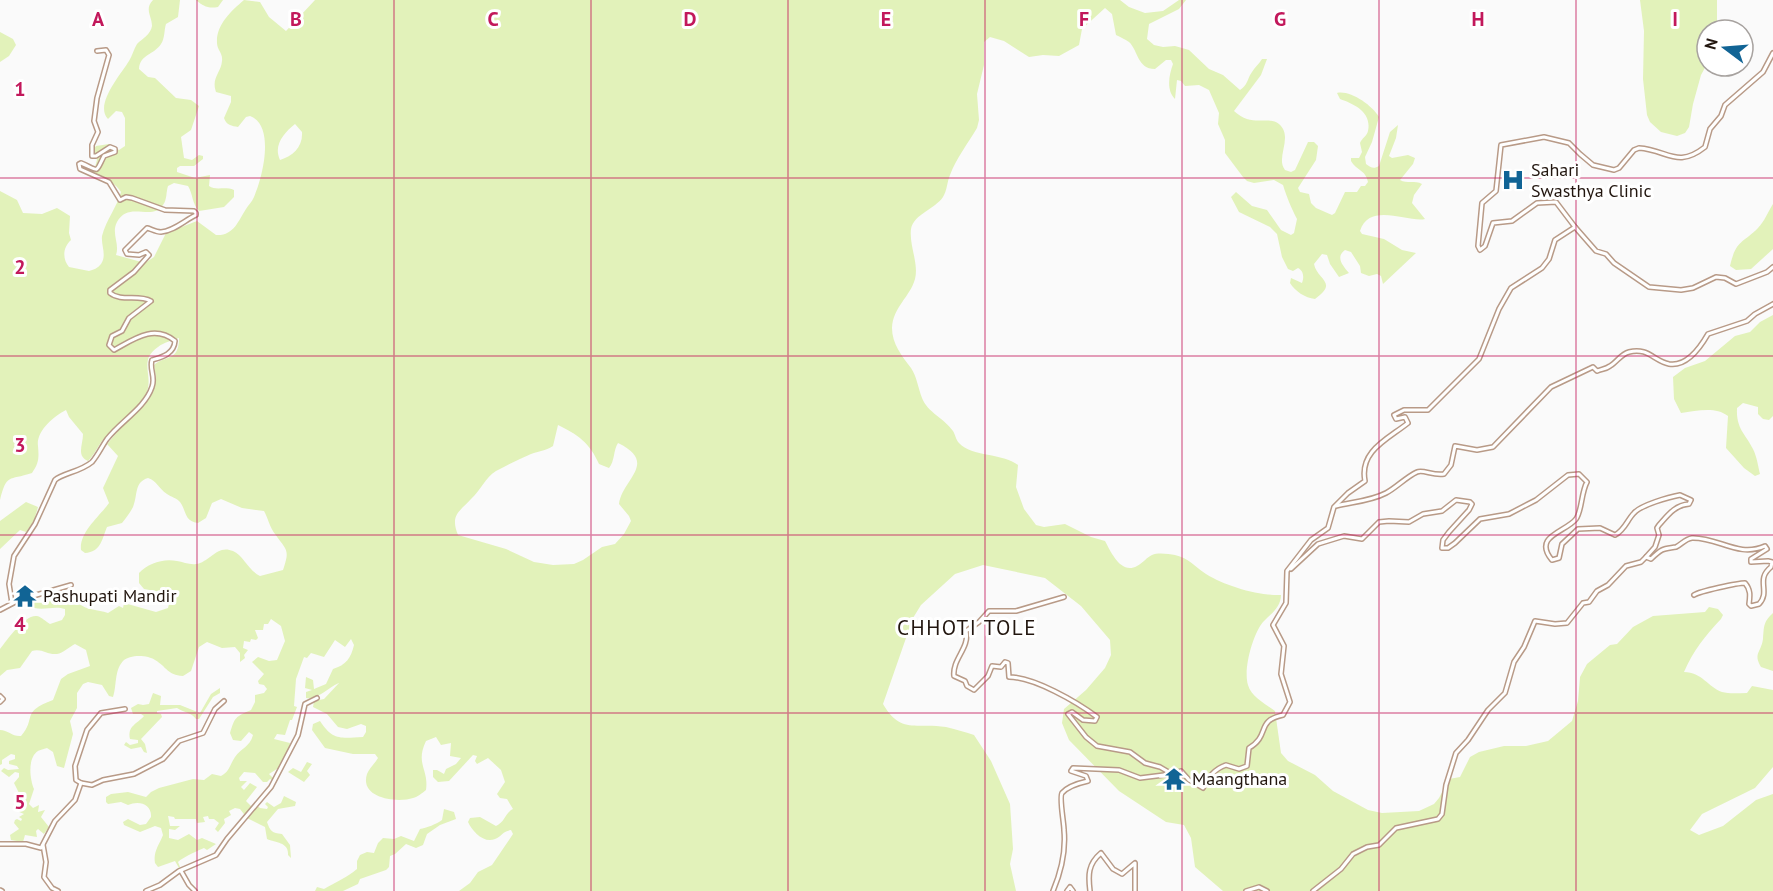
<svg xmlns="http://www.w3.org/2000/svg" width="1773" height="891" viewBox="0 0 1773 891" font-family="'PT Sans',sans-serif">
  <rect width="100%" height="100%" fill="#fafafa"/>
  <!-- green -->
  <g fill="#e2f2ba" fill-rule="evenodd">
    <path d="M153,0H180L178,17L166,24C164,30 165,38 161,44C154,55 140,54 139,69L148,77L155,78L176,98L191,100L199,106L191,130L181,137L184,158L192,160L199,155L203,156V159L194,166H180L177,168V172L195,178L210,175L209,186C216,191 225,186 234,190V197L224,207L199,211C192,204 193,194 188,186L174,183L168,186C166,192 167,200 163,205C152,222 129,200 117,222C111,233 120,244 116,255L145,263L154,257L166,233L197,221L216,235C234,236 238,221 246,209C248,205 252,202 254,197C262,179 276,126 250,116L246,117L238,127C232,126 226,125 224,118L231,102V96L216,92C211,78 221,73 222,61C223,53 217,50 217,43C216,25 231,11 244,0L260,2L269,17L286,31L315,0H1120L1129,7L1145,13L1163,11L1179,0H1186L1179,9L1149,24L1147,39L1154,45L1163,47L1175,46L1189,50L1209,69L1223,75L1240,90C1248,85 1247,79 1252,72C1255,67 1259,64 1262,59H1267L1261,75L1234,111C1252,128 1267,115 1279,124C1294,137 1275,157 1285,170L1291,172L1295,170L1308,142H1314L1318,146L1316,160L1298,188L1300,192L1309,194L1311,203L1316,208L1332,215L1335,213L1345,192H1357L1361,186H1365L1368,182C1366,170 1356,170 1351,161V158H1359L1362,152L1360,143C1362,138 1367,136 1368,131C1372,112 1354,104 1340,99L1337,93C1350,90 1372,105 1379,117L1372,142L1365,157L1366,164C1371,168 1374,169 1379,166L1390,132L1398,125L1396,138L1389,156L1392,158L1408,155L1415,158L1413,164L1400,180C1407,184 1415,180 1422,184L1414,195L1412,203L1425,219C1409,223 1369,201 1360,231L1362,234L1384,239L1402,250L1416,253L1383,284L1381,276L1377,274L1369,276L1361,273L1360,266L1351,252L1345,250C1335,257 1343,266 1349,273L1339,277L1330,264L1327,255L1322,254L1314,264C1317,280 1339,282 1315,299C1305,298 1295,291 1290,283L1291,278L1302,283C1304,278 1304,271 1298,268L1293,271L1288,269L1282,257L1277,234L1270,227L1239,212L1231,197L1236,192L1252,206L1267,210L1281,230L1291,235L1294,233L1297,219C1291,207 1287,198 1283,185L1274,180L1254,183L1247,181L1243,177L1225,153V140L1218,124L1219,113L1209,90L1199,85L1185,86L1181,81L1177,80L1175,99C1166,90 1169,75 1173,64L1171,60H1166L1155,69C1137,69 1138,50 1129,42C1125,39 1120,37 1116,35L1112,14L1105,8L1082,29L1079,45L1059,56L1043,55L1029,57L1004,41L990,37L984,42V65L977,94L979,120L977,128C968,143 956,159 950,175C947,182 947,191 943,197C935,209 914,214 911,229C909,246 919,263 915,279C910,297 893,307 892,328C892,344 902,356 911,368C917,377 918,388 922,398C928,413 944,418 953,431C955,434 956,440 959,443C972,457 1003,453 1018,465L1016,487L1024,509L1036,525L1044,527L1065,524L1091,537L1105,541C1111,552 1121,575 1137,566C1143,563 1147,557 1152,555C1158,552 1169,554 1175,555C1189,558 1195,567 1206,574C1225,586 1259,596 1281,595C1281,607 1271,614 1263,622C1253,634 1243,669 1248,685C1251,697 1266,704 1275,711L1281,753L1288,761L1315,775L1333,791L1368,810L1382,813L1419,811L1434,804L1439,798L1449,779L1460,777L1470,757L1479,752L1504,746H1526L1548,741L1572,721L1578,701L1580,677L1587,664L1610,645L1617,644L1633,627L1653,616L1705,612L1709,607L1718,609L1723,615L1721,619C1705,636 1693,651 1684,672C1702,672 1708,687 1722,692C1729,694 1739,693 1747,693L1752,686L1773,690V767L1755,788L1702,814L1690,830L1699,835L1723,826L1756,800L1773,794V891H1223L1195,867L1191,838L1184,825L1166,822L1119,791L1069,740L1062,723L1064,709L1086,690L1105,668L1111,655L1110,640L1081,606L1045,578L983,565L955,574L921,605L913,618L883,704C901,735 917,722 946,727C955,729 965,732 974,735L991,761L1010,804L1013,849L1010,864L1016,891H459L470,883L478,872L492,865L513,834L511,830C503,831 502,836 495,839C484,844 472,831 468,822L470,818L480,817L496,826C505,822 505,813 513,809L507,799L500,798L497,794L505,782L501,770L488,758L477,764L475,761L477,756L473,755L449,781L438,782L433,777V770H437L444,774L446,769L456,764L461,758L450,756L451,743L441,745L436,737L426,741C415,764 429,769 426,790C422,793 418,797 413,798C398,803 359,799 367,774C369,769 375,763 378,758L375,754H353L325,748L312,730L313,724L320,721C333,741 341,738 363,737L366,732V726L361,724L347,729L338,727L327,714L313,707L314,701L324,699L339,683C328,687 319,700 306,698V692L312,690L305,688L306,677L313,680L314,689L326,684L333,669C346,665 351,658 354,645L351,639L345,647L335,640L324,657L311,653L307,658L304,657L296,679L294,706L297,707L292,720H290L285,735L277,734L274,739L290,743L289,750L280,767L269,774L273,778L272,780L270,779L267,782H263L255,773L244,772L239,778L240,781H247L241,787L244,790L250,783L257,787L246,801L252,807L248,814L256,805L260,808L267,809L268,807L265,804L267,802L274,807L281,803L284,796L296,802L295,806L278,809L267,822C270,831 272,833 282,834L290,845L291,858L288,855C289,842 276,843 267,839L265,827L247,818L240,809L235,808L229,811L231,815L224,819L225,823L218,832L215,829L219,823L214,819H209L208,816L203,817L205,822L197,823L196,819H175L174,817L168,816L170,826H180L175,830L169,829V838L178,840L189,834L197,840L202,838L216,844L207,850L204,848C197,851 183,857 178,862L180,867L179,868L175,861L158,867L155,863C153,852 159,845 163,835L161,828L155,826L140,832L124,825L123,822L128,819L140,825L146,824L151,817C152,804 139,800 128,805L121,802L108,804L106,802V797L111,794L128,792L146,797L151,792L159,788L193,779L204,780L212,774L221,776C230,771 229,766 235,757C241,748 250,747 253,735L249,732L241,741L233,740L230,733C235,717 235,717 251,710L255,702V695L264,693L267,689L264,685L259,684L258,681L264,674L252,662L258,657L269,661L277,660L285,641L281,626L271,619L268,624H264L263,630H255L258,638L256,640L251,639L250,642L244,641L243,648L248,650L244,655L245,658L240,662V653L235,647L222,648L207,642L199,647L191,671L183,676C167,675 167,667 155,660C148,655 130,654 123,661C114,671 117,686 113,697L109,696L102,685L88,682L83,684L77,693V708L70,721L73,734L64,768L57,766L53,752L47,748C46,748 38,751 38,751C27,758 30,780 34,789L29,804L33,808L39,805L38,812L45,810L41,817L49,827L44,834L38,829L36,831L37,837L25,835L23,842L11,840L10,835L19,829L14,823L15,820L17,819L21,821L22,819L19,817L24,814L17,811L18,808L21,807L19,802L13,801L18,799L20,795L14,783L19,777V773L15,772L9,777L1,771L4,768L8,770L19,769L17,766L9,764V761L15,759V755L11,754L2,760V764L0,765V730C8,730 13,737 21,736C37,718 20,712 53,700L61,679L68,674L90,666L86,650L75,644C69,647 63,653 57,654C47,655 42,648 32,651L20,668L7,670L0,676V649C7,640 25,614 37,616C42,617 46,622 50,624L62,620L65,615V609C52,605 40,613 28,605L30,601C37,601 44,603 51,601C63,596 62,588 78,596V603C88,611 97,609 108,613L119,606L123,608L124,603L156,612L168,608L170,600L166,593L144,589L139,583V573C148,563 164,558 177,561C183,562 190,565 196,564C210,562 217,544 233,551C243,555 248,570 260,576L283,570C290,549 287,551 275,534C270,528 268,518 264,511L242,508L221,499L212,503L206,518L198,523C184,521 187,512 180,502C177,498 171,497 167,494C159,489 157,481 148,478C134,482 138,495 133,507C130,513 126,518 122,523L107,527C102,539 101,552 85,553L81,550C79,532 100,516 109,503L103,488L118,456L107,444L133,414L144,406L153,392L156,377L154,365C165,355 179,362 179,338C172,341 164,342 158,347C136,362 157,378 144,397C132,414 114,426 102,441C97,448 94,455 88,461C76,456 83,445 83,434L69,417L66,410C54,416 36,431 38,446C39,458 39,463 32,473C8,481 7,473 0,500V191L17,200L23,213L42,214L57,208L70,216L69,233L71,240C63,247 62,259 69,267L89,271C93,270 98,268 101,264C107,255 101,246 102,236C106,220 117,207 121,192C111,176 93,178 81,166L82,163L95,167L97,160L93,150L96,146L109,144L119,150L125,146V118L122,112L116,111L108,119C94,105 121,74 129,61C132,56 134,49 137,44C142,39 151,34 152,26C152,16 144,9 153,0ZM295,124L302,132C303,147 293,156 280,160C273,145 284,133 295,124ZM558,425C577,434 590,443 599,464L609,468C615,461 613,451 618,443C659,463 622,479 619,504L629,516L631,521L624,534L615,544L602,547L583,560L574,564L553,565L534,562L506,549L458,535C450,515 459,512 471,499C481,490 485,478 496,471C507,465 519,459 531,454C539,451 545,451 553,446Z"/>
    <path d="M196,0H223L218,7C208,9 203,6 196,0Z"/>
    <polygon points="1640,0 1717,0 1717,30 1707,30 1707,64 1701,75 1693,104 1689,127 1685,133 1677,136 1661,132 1650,122 1647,115 1643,79 1644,31"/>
    <polygon points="0,32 13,39 16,45 9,56 0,62"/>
    <path d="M1773,204V249L1751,269L1736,270L1730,266C1736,240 1742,244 1758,228C1764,222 1768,212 1773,204Z"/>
    <path d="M1773,315V416L1769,420L1763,419L1758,414V407L1743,403L1737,408C1736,429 1745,433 1753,449C1757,457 1758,466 1760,474L1755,476L1744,468L1726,448L1728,416C1715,406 1697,411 1681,413L1674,399L1673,377L1685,368L1705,361L1735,336L1750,332L1760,322Z"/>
    <polygon points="26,502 38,507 34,521 26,532 20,530 0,549 0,521"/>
    <path d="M1773,613V671L1761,667C1753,653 1761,653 1763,639C1764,627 1763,622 1773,613Z"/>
    <path d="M220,688V693L213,697L199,719H196C191,712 184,713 177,708L157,711V713L161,714L162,717L141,739L145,744L147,753L144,752L141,747L131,749L124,745L126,742L130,745L138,743V740L130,739C127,726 137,724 144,716L141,714H133L131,708L138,704L143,705L149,704L153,693L161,696L160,705H180L200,713L211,694Z"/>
    <polygon points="307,762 312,764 307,771 310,775 304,782 288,772 293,768 301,772"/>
    <path d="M444,809L454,812L456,819L440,825L427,834L423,845L416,848L406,844L395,854L390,856L389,867L386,870L360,879L358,884L343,891H315L317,887L324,889C336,882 346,878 357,869V861L360,855L367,852L374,853L378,843L383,838L394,839L401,836L414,841L420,829C426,828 437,824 442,820Z"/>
  </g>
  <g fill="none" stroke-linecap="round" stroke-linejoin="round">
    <!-- minor casing -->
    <g stroke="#b89a87" stroke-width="6">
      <g id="minor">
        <polyline points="1575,227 1596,251 1606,254 1614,263 1649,287 1681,290 1693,288 1716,277 1725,278 1736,284 1767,272 1773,267"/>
        <path d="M1336,506C1352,502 1371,501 1386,493C1396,488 1406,477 1417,472C1423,469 1433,476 1444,474L1451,465L1455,446L1477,450L1493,447L1551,387L1593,367L1597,371C1602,369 1606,369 1610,366C1617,362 1621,354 1629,352C1648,347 1654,361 1669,364C1687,367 1700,348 1708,334L1747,321L1755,314L1773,304"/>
        <path d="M1646,557L1651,559C1654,556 1658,552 1662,550C1666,548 1671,548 1676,547C1682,544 1685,539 1692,538C1718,537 1738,558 1765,546L1767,549L1751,559V562L1768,561L1772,562L1771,567C1755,580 1771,591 1759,604L1751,606L1749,604C1750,596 1751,590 1745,583C1738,583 1700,591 1694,595"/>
        <path d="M1291,569L1318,544L1344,536L1362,539L1379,522L1389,521L1409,522L1423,514L1442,511L1456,500L1470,502L1472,504L1469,510L1449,532L1443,540L1442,548H1448L1455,543L1480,519L1509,514L1536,500L1568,475L1579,474L1587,482C1581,493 1582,511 1576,519C1566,532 1532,536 1552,560L1559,558L1562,544L1578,529L1600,528L1615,535C1625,530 1627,520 1634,513C1641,505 1669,497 1680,495L1691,500L1689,504C1675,505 1668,515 1659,525L1657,528L1659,535L1655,547L1646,557L1641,562L1626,566L1608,585L1597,591L1589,602L1583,603L1567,623L1555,624L1535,621L1524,647L1514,662L1505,693L1488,710L1468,740L1456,753L1446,785L1442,814L1438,819L1396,828L1379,845L1367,847L1353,854L1341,869L1313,891"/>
        <path d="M12,603L9,584L14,556L35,524L55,480C63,473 80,472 92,462C98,455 102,446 107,439C121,421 145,408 152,387C156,377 149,369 152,360C162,357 174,354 175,341C154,324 134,339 114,350L109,345L112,336L122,331L129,318L151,301C139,294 121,302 110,293V290L134,272L149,255L146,252L139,255L127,254L125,250L147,228C151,229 156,232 161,232C174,231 185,220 196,215V213L194,211L165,210L132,198L126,197L120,200L109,182L80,169L79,164L81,163C100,171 95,174 104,156L115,152V149L110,147L96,156H92V145L98,132L94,121L97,98L109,55L106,50L97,51"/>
        <polyline points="0,610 19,600 71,585"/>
        <polyline points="0,696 3,699 0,702"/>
        <path d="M1172,774L1181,771L1189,780L1203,788C1209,777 1214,769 1226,765L1239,769L1247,766L1249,748C1271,735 1255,721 1283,715L1290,702L1281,674L1284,646L1273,625L1286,603L1287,571L1311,540L1328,528L1334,507L1348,493L1365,481C1359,451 1388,439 1408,423L1405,417L1396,419L1394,415L1404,410H1428L1479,359L1499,309L1511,288L1542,268L1549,259L1555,240L1575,227L1556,202L1537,203L1512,221L1493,223L1485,246L1480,250L1478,246L1482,203L1496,191L1501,145L1544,137L1569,143L1580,154L1593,165L1614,170L1619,168L1634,150L1639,148C1668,150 1677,169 1705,147L1710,129L1721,116L1725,105L1763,72L1773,53"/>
        <polyline points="81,783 76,780 75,766 87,730 101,713 125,709"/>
        <polyline points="0,844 26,844 41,848 55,821 75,800 81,783 92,785 103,780 134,774 163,759 179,741 203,733 215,709 224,701"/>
        <polyline points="43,845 46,862 44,877 52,888 58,891"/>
        <polyline points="181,871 189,885 195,891"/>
        <polyline points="0,890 2,891"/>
        <polyline points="146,891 160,885 179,871 216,855 227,839 271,787 298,735 305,704 317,698"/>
        <path d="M1053,891C1061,872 1066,851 1064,830C1064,823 1059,797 1062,793C1068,786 1079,783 1088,781L1086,776L1071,771L1073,768L1119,770L1140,778L1172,774L1160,767L1145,763L1130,752L1097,746L1086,737L1068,714L1072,712L1083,720L1095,721L1097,717C1077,702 1034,677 1009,677L1008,663L1005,662L1001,667L992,666L988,676L974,690L967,686L965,681L954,676C952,659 970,648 966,631L979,622L989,611H1016L1064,597"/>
        <polyline points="1067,891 1070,887 1073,891"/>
        <path d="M1090,891C1088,875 1088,864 1101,853L1113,869L1122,874L1135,863V891"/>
        <polyline points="1246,891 1259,887 1267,891"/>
      </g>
    </g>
    <!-- minor -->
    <use href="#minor" stroke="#fff" stroke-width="3"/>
  </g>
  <!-- grid -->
  <path fill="none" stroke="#c2185b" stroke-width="1.5" stroke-opacity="0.55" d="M197,0V891M394,0V891M591,0V891M788,0V891M985,0V891M1182,0V891M1379,0V891M1576,0V891M0,178H1773M0,356H1773M0,535H1773M0,713H1773"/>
  <!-- icons -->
  <defs>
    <g id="hospital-bare" transform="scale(1.8)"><path d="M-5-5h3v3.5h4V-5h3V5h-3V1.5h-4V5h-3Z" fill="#116495" stroke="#fff" stroke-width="2.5" paint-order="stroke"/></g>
    <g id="temple-bare" transform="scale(1.8)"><path d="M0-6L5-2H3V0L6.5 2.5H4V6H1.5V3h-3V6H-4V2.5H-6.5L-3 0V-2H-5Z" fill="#116495" stroke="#fff" stroke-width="2.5" paint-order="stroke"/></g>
  </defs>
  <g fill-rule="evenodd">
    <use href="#hospital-bare" x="1513" y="180"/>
    <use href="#temple-bare" x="25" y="596"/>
    <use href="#temple-bare" x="1174" y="779"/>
  </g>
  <g text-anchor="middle" stroke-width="6" stroke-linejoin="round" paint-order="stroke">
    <!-- poi labels -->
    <g font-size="18" fill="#22160f" stroke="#fff" text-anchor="start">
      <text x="1531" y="176">Sahari<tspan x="1531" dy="21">Swasthya Clinic</tspan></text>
      <text x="43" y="602">Pashupati Mandir</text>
      <text x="1192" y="785">Maangthana</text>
    </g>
    <!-- quarter labels -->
    <g font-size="21" letter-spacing="1.5" fill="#22160f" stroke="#fff">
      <text x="967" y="635">CHHOTI TOLE</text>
    </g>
  </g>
  <g font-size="20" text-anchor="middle" font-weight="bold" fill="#c2185b" stroke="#fff" stroke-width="6" stroke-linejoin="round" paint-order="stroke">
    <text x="98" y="26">A</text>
    <text x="296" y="26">B</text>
    <text x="493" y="26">C</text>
    <text x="690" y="26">D</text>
    <text x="886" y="26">E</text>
    <text x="1084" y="26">F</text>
    <text x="1280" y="26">G</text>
    <text x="1478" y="26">H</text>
    <text x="1675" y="26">I</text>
    <text x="20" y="96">1</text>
    <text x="20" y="274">2</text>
    <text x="20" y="452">3</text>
    <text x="20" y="631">4</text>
    <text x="20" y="809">5</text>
  </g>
  <!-- north arrow -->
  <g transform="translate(1725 48) rotate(286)"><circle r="28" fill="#ffffff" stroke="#a7a29f" stroke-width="1.5"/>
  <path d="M0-4.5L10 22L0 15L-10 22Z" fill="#116495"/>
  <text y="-9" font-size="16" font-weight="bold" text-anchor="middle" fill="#22160f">N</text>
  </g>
</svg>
